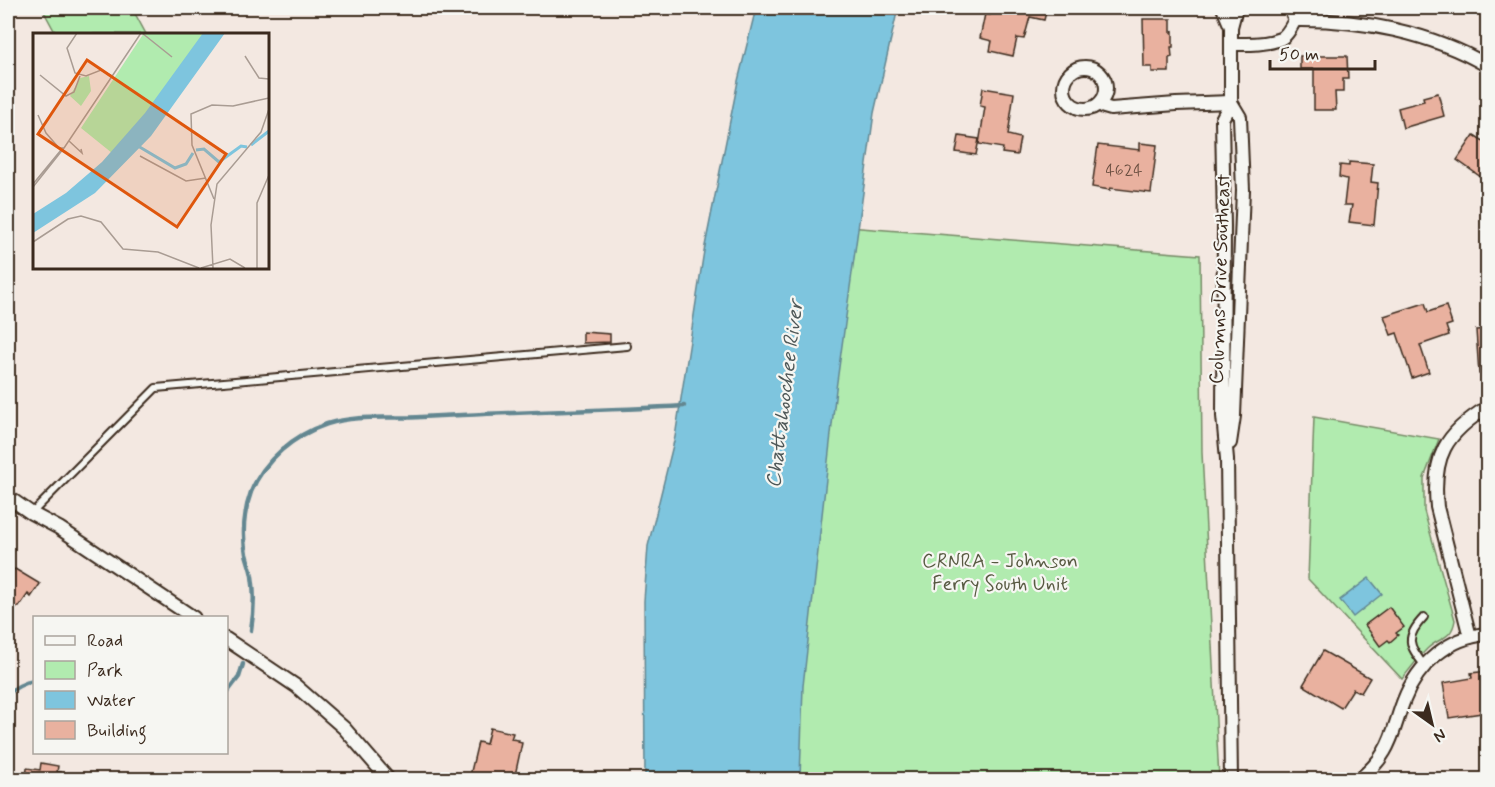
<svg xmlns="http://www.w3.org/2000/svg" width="1495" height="787" viewBox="0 0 1495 787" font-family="Mynerve,sans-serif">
  <rect width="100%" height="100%" fill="#f3e8e1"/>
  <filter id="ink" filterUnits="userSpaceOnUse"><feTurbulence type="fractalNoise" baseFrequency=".0167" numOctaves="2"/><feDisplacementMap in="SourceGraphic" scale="12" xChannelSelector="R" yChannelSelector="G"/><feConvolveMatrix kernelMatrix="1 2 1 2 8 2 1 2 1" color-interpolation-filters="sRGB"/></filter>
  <g filter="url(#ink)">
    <!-- green -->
    <g fill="#b1ebaf" stroke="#768a66" stroke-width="1.5">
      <polygon points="42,8 132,8 146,34 56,34"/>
      <polygon points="848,227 1200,255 1202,453 1219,779 776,780"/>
      <path d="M1314,417L1439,439L1424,478V511L1455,620C1452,640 1439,637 1427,649C1418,658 1410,669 1402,679L1308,579Z"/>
    </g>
    <!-- water -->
    <g fill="#7ec5de" stroke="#638791" stroke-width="1.5">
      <polygon points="756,8 898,8 874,113 836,389 803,686 800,779 645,779 644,601 648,546 675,437 704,251 738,81"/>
      <polygon points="1369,578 1382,594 1353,617 1340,600"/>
    </g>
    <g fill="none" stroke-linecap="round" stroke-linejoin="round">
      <!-- stream -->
      <g stroke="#638791" stroke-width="4.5">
        <path d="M251,630C254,612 255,594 252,576C251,569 248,562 246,554C242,534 244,511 251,492C264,460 294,435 327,424C358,414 389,419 421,417C509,412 596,411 684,406"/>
        <polyline points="226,694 239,677 243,664"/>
        <path d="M8,695C13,688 25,682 34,681"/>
      </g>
    </g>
    <!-- building -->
    <g fill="#e9b19f" stroke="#3b2a1e" stroke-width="1.5">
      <polygon points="992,8 1047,8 1044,20 1030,17 1024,39 1017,38 1013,56 990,51 992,41 980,38 985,14 990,15"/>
      <polygon points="1143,19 1171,19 1171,32 1173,31 1173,47 1171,47 1172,57 1169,58 1169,72 1152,72 1152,67 1144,67"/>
      <polygon points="1300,56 1347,56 1348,79 1343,79 1343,92 1335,92 1336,110 1314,110 1314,69 1300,69"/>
      <polygon points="983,88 1014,93 1008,135 1020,138 1017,155 1002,153 1003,148 979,144 985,107 980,106"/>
      <polygon points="1438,93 1444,116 1403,128 1398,108 1424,101 1423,97"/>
      <polygon points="1474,135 1488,144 1488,182 1457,160"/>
      <polygon points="959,136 979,139 976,155 956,152"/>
      <polygon points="1140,143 1157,145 1151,193 1110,188 1110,190 1092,187 1098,145 1140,150"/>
      <polygon points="1349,162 1373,164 1371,182 1378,183 1374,225 1349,222 1352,205 1344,205 1347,179 1339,177 1340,165 1349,166"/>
      <polygon points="1425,303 1428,312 1446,306 1452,324 1446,326 1449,335 1420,345 1429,372 1412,378 1397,333 1391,335 1384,316"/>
      <polygon points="1488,329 1488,373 1479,374 1476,330"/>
      <polygon points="583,332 610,334 610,342 583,343"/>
      <polygon points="15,569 40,584 31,597 28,594 19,607 8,609 8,573"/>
      <polygon points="1389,607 1404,627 1396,633 1398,635 1390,642 1388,640 1380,646 1365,625"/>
      <polygon points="1323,651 1370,678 1361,693 1353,689 1341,708 1303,685"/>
      <polygon points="1488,671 1488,712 1449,718 1443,683 1472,678 1471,673"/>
      <polygon points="490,728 513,733 511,739 519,740 518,742 522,743 514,780 469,780 478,742 486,744"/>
      <polygon points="41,763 58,766 57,772 60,772 59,780 26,780 27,768 40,770"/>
    </g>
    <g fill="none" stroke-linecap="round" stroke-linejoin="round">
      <!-- lane casing -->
      <g stroke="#3b2a1e" stroke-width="10">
        <g id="lane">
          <polyline points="32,513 156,388 627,346"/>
          <path d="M1424,617C1405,637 1408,645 1424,665"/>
        </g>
      </g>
      <!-- street casing -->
      <g stroke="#3b2a1e" stroke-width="16">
        <g id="street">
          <polyline points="1223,8 1231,27 1236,8"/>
          <path d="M1295,20C1360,19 1431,32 1488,66"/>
          <path d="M1231,44C1246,44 1265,45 1280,39C1287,36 1291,27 1295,20L1290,8"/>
          <circle cx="1085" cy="88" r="21"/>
          <polyline points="1100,103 1104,107 1111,109 1176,104 1231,102"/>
          <polyline points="1230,443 1234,416 1243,190 1240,117 1231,102"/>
          <polyline points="8,497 31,513 59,528 194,618"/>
          <path d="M1470,637L1437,507C1432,457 1445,433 1488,407"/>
          <polyline points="226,639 296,686 344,728 389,780"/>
          <polyline points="1231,780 1227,459 1223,416 1224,226 1222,119 1231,102 1231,27"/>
          <path d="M1359,780C1369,771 1378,763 1384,752C1394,736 1397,717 1404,700C1418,664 1448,637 1488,634"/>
        </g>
      </g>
      <!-- lane -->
      <use href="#lane" stroke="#f6f6f2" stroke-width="6"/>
      <!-- street -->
      <use href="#street" stroke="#f6f6f2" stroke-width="12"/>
    </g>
  </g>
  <g text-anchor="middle" stroke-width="4.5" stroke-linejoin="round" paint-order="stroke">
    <!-- number labels -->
    <g font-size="16" fill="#664c3e">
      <text x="1124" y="175">4624</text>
    </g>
    <!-- street labels -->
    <g font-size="20" fill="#3b2a1e" stroke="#f6f6f2">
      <text transform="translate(1219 279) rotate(-88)" y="7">Columns Drive Southeast</text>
    </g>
    <!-- park labels -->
    <g font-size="20" fill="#585a42" stroke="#f6f6f2">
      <text x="1000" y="567">CRNRA - Johnson<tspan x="1000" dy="23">Ferry South Unit</tspan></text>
    </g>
    <!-- water labels -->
    <g font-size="21" font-style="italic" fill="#4f5858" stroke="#f6f6f2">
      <text transform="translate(784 394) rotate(-83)" y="7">Chattahoochee River</text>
    </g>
  </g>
  <!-- overview -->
  <g transform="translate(33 33)">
    <rect width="236" height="236" fill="#f3e8e1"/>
    <path d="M111,0H172L140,48L79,120L48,95ZM56,43L58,58L48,73L37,63L47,45Z" fill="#b1ebaf"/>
    <path d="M170,0H192L118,103L62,160L0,200V181L33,160L69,129L112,80Z" fill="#7ec5de"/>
    <path fill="none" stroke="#7ec5de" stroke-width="3" d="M218,112L236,98M105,113L142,135L153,131L160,120M163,117L171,116L186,129L208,113L214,114"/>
    <path fill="none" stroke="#a99c93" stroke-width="1.5" d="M44,0L34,15L42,40L53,43L68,37L79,43M109,0L139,24M212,23L226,45L236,46M7,42L33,63L41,59L47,43M36,108L49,120L48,116M31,115L108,0M107,123L153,148L173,145M0,151L28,117M0,154L31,115H26L13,100L5,82M181,166L159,112L158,81L179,72L200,73L236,65M0,209L35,186L48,183L68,189L90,216L125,219L166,235M168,235L197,226L212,235M180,235L178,192L184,151L228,99L236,76M224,235V170L236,142"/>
    <path fill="#df570d" fill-opacity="0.15" stroke="#df570d" stroke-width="3" d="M54,27L193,121L144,194L5,101Z"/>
    <rect width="236" height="236" fill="none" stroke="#3b2a1e" stroke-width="3"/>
  </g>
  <!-- margin -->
  <rect width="1495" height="787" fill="none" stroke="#f6f6f2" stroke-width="30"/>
  <rect x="15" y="15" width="1465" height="757" fill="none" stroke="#3b2a1e" stroke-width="2" filter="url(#ink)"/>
  <!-- legend -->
  <rect x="33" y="616" width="195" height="138" fill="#f6f6f2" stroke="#aba49d" stroke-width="1.5"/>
  <rect x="45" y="636" width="30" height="9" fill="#f6f6f2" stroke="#aba49d" stroke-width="1.5"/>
  <text x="87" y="646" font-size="18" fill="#3b2a1e">Road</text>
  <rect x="45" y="661" width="30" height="18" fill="#b1ebaf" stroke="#aba49d" stroke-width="1.5"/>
  <text x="87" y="676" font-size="18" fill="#3b2a1e">Park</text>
  <rect x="45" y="691" width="30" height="18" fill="#7ec5de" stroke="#aba49d" stroke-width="1.5"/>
  <text x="87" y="706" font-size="18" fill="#3b2a1e">Water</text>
  <rect x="45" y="721" width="30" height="18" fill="#e9b19f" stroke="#aba49d" stroke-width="1.5"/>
  <text x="87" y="736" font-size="18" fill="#3b2a1e">Building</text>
  <!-- north arrow -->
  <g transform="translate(1432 724) rotate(146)" stroke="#f6f6f2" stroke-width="4.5" paint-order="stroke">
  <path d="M0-4.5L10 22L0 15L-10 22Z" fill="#3b2a1e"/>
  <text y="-9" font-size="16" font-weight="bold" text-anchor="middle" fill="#3b2a1e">N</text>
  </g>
  <!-- scale -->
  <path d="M1270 60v9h105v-9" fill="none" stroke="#3b2a1e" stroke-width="3"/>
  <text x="1279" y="60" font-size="18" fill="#3b2a1e" stroke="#f6f6f2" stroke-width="4.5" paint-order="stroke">50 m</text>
</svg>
